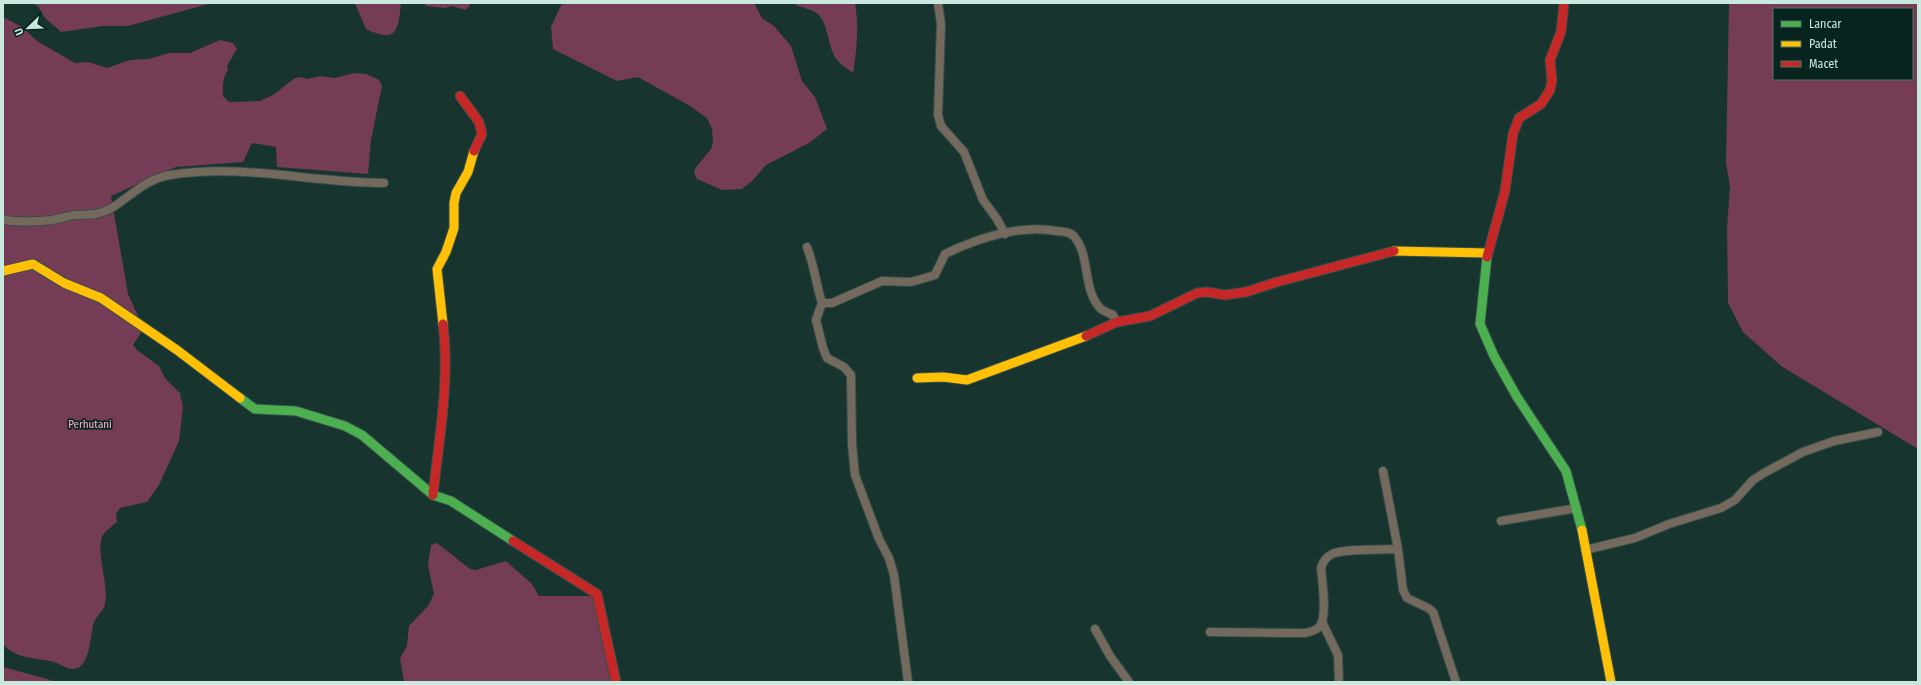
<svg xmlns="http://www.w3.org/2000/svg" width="1921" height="685" viewBox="0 0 1921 685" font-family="'Fira Sans Condensed',sans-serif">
  <rect width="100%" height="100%" fill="#17342e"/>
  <!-- green -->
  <g fill="#743c55" fill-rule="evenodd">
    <polygon points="33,3 212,3 128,26 103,26 61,32 45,18 38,6"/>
    <path d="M355,3H401C398,30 398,44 366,29Z"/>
    <polygon points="424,3 470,3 470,5 466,10 452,6 445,8 426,6"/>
    <polygon points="562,3 754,3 762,18 774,26 791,46 802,81 815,97 827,129 809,143 766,165 752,181 742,189 722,190 697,179 694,173 696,167 711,149 713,143 712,129 707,118 690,106 638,77 617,81 553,49 551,27"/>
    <path d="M794,3H855C859,25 857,50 853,73C848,69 842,66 838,61C827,48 830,29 819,15C812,8 801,9 794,3Z"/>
    <path d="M1729,3H1918V449L1781,366L1743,332L1728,303L1727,228L1730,187L1726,163ZM1774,9H1912V79H1774Z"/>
    <path d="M3,17L22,27L37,41L75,63L88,62L107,68L130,60L149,59L169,53H190L220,40L233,43L237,49L227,66L228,70C222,79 223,86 223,96L229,102L260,101L273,95L295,78L301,77L307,79L321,76L335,78L354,73L366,74L379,80L382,86L371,140L368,174L277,167L276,147L252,143L243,162L176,167L111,196L128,294L138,316L141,333L133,345L137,350L159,366L165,378L180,393L183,407L179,441L159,485L147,502L120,508L116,514L117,522C112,526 104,532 102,537C96,554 109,584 105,604C104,610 97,616 94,622C90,633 91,669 73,669C66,669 58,662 50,661C33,658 15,658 3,644Z"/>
    <polygon points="437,543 470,569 476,570 506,561 532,584 539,596 593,596 599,608 613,682 404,682 400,658 407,646 409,626 428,606 434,594 428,565 431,545"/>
    <polygon points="3,667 58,682 3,682"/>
  </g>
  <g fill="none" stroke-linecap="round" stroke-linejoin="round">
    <!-- street casing -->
    <g stroke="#364e49" stroke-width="10">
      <g id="street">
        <polyline points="938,3 941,24 938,115 941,126 964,152 983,200 997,219 1005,234"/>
        <path d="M3,220C19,222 35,222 51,220C59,219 67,216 75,215C89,214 96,216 110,209C130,197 145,179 170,175C241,163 312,183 384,183"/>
        <path d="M807,247C814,265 816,284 822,303H832L882,281L911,282L935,275L945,254C978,238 1021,224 1057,231C1065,232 1072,232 1076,239C1090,258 1083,290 1100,308C1103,311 1109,313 1113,315L1117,322"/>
        <polyline points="822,303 816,320 823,348 827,358 844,367 851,375 852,444 855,475 879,539 889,558 894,575 908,682"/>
        <polyline points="1383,471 1398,549 1403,590 1407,598 1428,608 1433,612 1456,682"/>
        <polyline points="1501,521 1577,508"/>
        <polyline points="1585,550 1635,538 1669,524 1721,508 1735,500 1753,480 1764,473 1803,452 1834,441 1878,432"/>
        <polyline points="1322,622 1338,655 1339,682"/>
        <polyline points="1095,629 1110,656 1129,682"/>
        <path d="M1210,632L1305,633C1310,632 1316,630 1319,627C1328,618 1322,580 1321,568C1323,561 1326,557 1332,554C1345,548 1383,550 1398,549"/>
      </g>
    </g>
    <!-- fast casing -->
    <g stroke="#364e49" stroke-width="11">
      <g id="fast">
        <polyline points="1487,257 1480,324 1494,356 1517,397 1566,471 1582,530"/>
        <polyline points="240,398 255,409 296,411 345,426 362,435 433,495 451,501 513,541"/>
      </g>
    </g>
    <!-- slow casing -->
    <g stroke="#364e49" stroke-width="11">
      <g id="slow">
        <polyline points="1394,251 1487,253"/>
        <polyline points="3,271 33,264 64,283 101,298 177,350 240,398"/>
        <polyline points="443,324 437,269 446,252 454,228 454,203 456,193 468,172 474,151"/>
        <polyline points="917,378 943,377 967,380 1086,336"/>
        <polyline points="1582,530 1611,682"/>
      </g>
    </g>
    <!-- jam casing -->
    <g stroke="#364e49" stroke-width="11">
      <g id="jam">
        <polyline points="460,96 479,122 482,134 474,151"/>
        <polyline points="1487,257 1505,191 1513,134 1519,118 1541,104 1550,90 1552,81 1550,60 1561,32 1564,3"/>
        <polyline points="1086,336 1117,322 1150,316 1197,293 1207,292 1225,295 1246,292 1277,282 1394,251"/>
        <path d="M433,495C439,439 450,380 443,324"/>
        <polyline points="513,541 597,594 616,682"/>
      </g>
    </g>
    <!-- street -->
    <use href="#street" stroke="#74695d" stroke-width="8"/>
    <!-- fast -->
    <use href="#fast" stroke="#4caf50" stroke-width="9"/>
    <!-- slow -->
    <use href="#slow" stroke="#ffc107" stroke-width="9"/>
    <!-- jam -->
    <use href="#jam" stroke="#c62828" stroke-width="9"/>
  </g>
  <g text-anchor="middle" stroke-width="3.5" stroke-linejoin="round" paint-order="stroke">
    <!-- park labels -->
    <g font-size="11" fill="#ffb3d0" stroke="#08241e">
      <text x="90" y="428">Perhutani</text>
    </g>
  </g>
  <!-- border -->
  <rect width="1921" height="685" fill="none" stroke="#c9e9df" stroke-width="8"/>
  <!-- legend -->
  <rect x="1773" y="8" width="140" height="72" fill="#08241e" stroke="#55736b"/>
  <rect x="1781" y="21" width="20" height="6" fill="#4caf50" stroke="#55736b"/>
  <text x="1809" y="28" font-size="12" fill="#c9e9df">Lancar</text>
  <rect x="1781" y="41" width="20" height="6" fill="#ffc107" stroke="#55736b"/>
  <text x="1809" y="48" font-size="12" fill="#c9e9df">Padat</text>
  <rect x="1781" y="61" width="20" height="6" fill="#c62828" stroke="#55736b"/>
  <text x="1809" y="68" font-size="12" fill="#c9e9df">Macet</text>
  <!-- north arrow -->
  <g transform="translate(28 28) rotate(247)" stroke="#08241e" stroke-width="3" paint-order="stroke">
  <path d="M0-3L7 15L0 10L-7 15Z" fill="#c9e9df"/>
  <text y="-6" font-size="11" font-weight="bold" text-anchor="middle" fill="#c9e9df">U</text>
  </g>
</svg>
